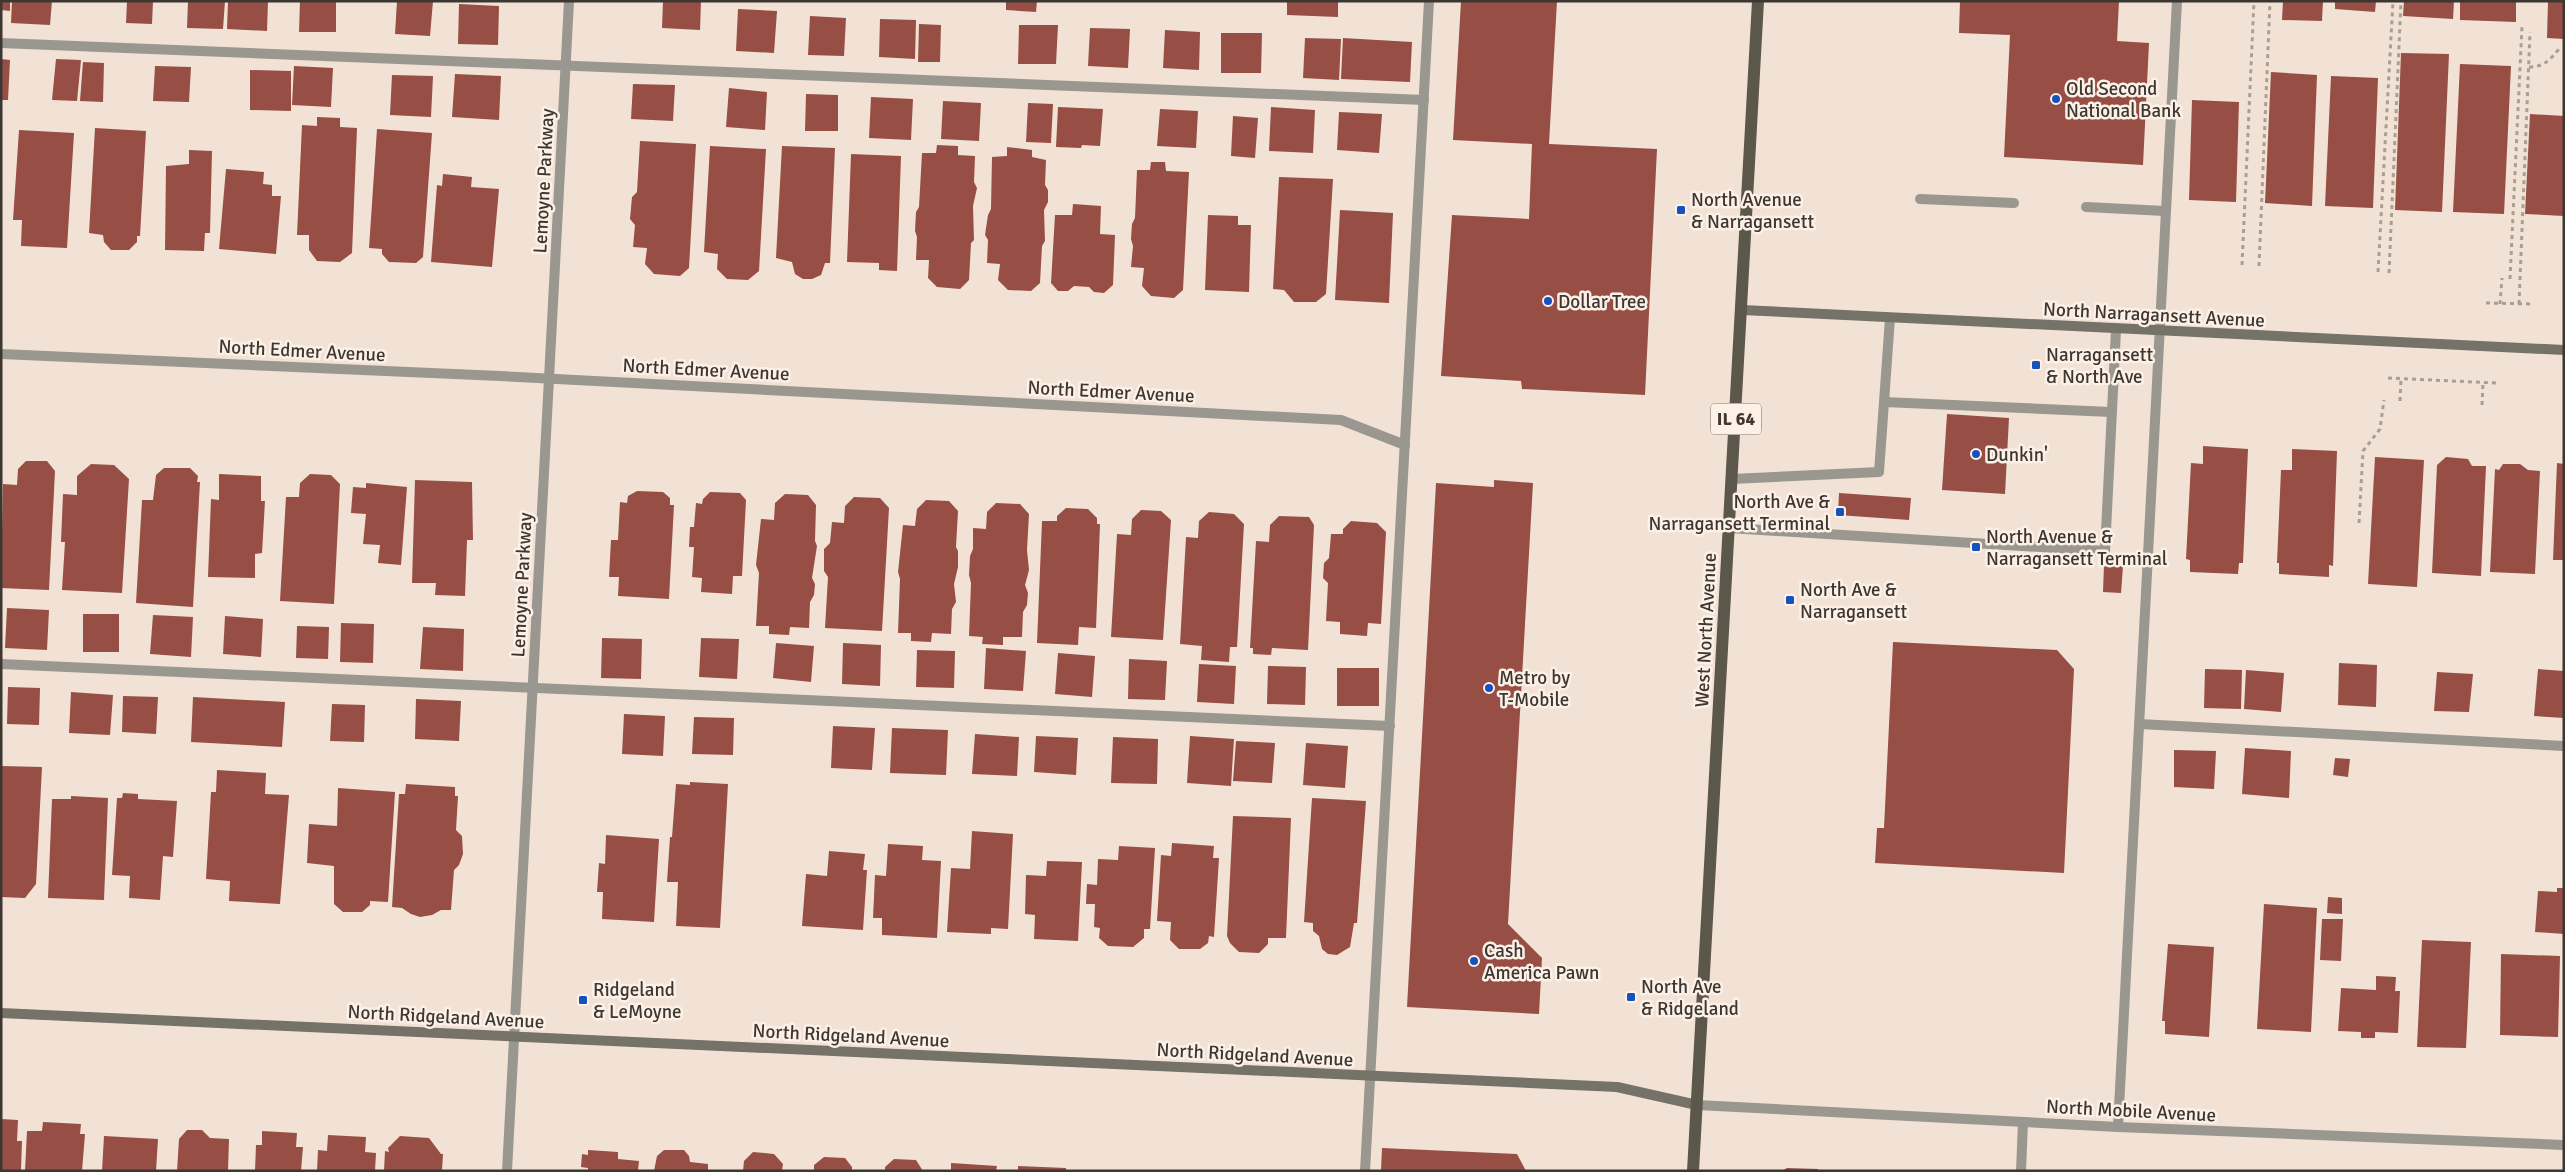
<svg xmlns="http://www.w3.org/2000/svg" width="2565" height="1172" viewBox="0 0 2565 1172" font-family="Signika,sans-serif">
  <rect width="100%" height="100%" fill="#f2e2d5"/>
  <!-- building -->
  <g fill="#974e44">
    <polygon points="1,1 10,1 10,11 1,10"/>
    <polygon points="12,1 52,1 50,25 11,23"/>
    <polygon points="127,1 153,1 152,24 126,23"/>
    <polygon points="188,1 225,1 223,29 187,28"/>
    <polygon points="228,1 268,1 267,31 227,29"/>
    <polygon points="300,1 336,1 336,32 299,32"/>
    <polygon points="397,1 433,1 430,36 395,34"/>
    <polygon points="663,1 701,1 700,30 662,28"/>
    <polygon points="1006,1 1037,1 1036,12 1006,10"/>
    <polygon points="1287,1 1338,1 1338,17 1287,15"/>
    <polygon points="1461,1 1557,1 1549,144 1657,149 1645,395 1522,389 1521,381 1441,376 1452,215 1529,219 1532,144 1453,140"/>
    <polygon points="1960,1 2119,1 2117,41 2149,43 2143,165 2004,157 2010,35 1959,33"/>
    <polygon points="2283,1 2323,1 2322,21 2282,20"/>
    <polygon points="2335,1 2376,1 2375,12 2335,9"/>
    <polygon points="2404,1 2454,1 2453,19 2403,16"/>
    <polygon points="2460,1 2516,1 2516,22 2460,20"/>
    <polygon points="2548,1 2564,1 2564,39 2547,38"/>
    <polygon points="459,4 499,6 498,45 458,44"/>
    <polygon points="738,9 777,11 774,53 736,51"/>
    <polygon points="810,16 846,18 844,56 808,55"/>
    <polygon points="880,19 916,20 915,59 879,57"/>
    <polygon points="919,24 941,25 940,62 918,62"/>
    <polygon points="1019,25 1058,25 1056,64 1018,64"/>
    <polygon points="1090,28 1130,29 1128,68 1088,66"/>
    <polygon points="1165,30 1200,32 1199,70 1163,68"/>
    <polygon points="1221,33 1262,33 1261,73 1221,73"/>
    <polygon points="1305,38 1341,39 1339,80 1303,78"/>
    <polygon points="1343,38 1412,42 1410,82 1341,79"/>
    <polygon points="2401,53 2449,54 2442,212 2395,210"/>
    <polygon points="1,59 10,60 8,100 1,100"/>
    <polygon points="56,59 81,60 77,101 52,100"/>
    <polygon points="83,62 104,63 103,102 80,101"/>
    <polygon points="2460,64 2511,66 2504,214 2453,212"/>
    <polygon points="155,66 191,67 189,102 153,101"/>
    <polygon points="294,66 333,68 331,107 292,105"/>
    <polygon points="250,70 291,71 291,111 250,110"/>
    <polygon points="2271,72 2317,75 2312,206 2265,203"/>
    <polygon points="455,74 501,76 499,120 452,117"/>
    <polygon points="392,75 433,76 431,117 390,115"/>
    <polygon points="2331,76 2378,78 2373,208 2325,206"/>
    <polygon points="633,84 675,85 673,121 631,119"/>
    <polygon points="729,88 767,92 765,130 726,127"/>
    <polygon points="806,94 838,95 838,131 805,131"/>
    <polygon points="871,97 913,99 911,140 869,138"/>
    <polygon points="2192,100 2239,102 2236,202 2189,200"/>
    <polygon points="943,101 981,103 979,141 941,139"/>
    <polygon points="1028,103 1053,104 1051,143 1026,142"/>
    <polygon points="1058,107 1103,109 1100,146 1082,145 1081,148 1056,147"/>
    <polygon points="1271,107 1315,110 1313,153 1269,151"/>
    <polygon points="1160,109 1198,111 1196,148 1157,146"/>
    <polygon points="1339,112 1382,114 1379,153 1337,150"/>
    <polygon points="2530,114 2564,116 2564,216 2525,214"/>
    <polygon points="1233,116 1258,118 1255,158 1231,156"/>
    <polygon points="317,117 340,118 340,127 357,128 352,253 340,262 317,261 309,250 309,235 297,235 302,125 317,126"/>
    <polygon points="95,128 146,131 140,236 137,236 137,242 129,250 111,250 104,242 103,235 89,233"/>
    <polygon points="377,129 432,133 423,257 416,263 389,262 382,254 382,249 369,248"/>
    <polygon points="19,130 74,133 67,248 21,246 22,220 13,220"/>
    <polygon points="640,141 696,144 689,268 680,276 654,274 645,264 647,248 633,247 635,225 630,219 632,197 637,192"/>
    <polygon points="937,145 958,146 958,155 975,156 974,182 977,188 973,206 974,240 971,243 969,280 960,289 937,287 928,278 929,260 916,260 917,237 915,231 916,212 919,207 922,153 936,153"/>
    <polygon points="710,146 766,149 759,271 748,280 727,279 717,269 718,254 704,252"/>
    <polygon points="782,146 835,148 830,263 825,263 821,275 812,279 803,279 795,274 792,262 776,258"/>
    <polygon points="1007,147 1032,150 1032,157 1046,160 1045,185 1048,190 1048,202 1044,210 1045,241 1042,246 1040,283 1031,291 1008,290 998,280 1000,264 987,263 988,240 985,235 988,215 991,209 992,157 1007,156"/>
    <polygon points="189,150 212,151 210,233 205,233 204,251 165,250 166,166 189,164"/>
    <polygon points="851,154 901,156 897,271 879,270 879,263 847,262"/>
    <polygon points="1151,162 1165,162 1166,171 1189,172 1183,290 1174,298 1151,296 1142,286 1144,268 1131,267 1133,246 1131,239 1132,224 1135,218 1137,170 1150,170"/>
    <polygon points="226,169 264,172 263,184 272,185 272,196 281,196 276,254 219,249"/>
    <polygon points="443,174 472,177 471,187 499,189 492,267 431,262 437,185 442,186"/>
    <polygon points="1279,177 1333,179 1326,294 1316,302 1294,302 1284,290 1273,289"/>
    <polygon points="1073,204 1101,206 1100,234 1115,235 1113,285 1104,293 1094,292 1089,287 1074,286 1068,291 1058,291 1051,283 1055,215 1072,215"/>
    <polygon points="1340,210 1393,213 1389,303 1335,300"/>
    <polygon points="1208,215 1238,216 1238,225 1251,225 1249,292 1205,290"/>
    <polygon points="1947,414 2009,418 2005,494 1942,490"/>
    <polygon points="2203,446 2248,449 2243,563 2239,563 2238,574 2190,572 2190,560 2186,559 2191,463 2203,464"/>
    <polygon points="2292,449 2337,451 2333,566 2329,565 2329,577 2279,574 2279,563 2277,563 2281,470 2292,470"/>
    <polygon points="2375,457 2424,460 2417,587 2368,584"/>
    <polygon points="2446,457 2468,459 2472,466 2486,466 2481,576 2432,573 2437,465"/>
    <polygon points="26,461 47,461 55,471 49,590 1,588 3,484 17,485 18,469"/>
    <polygon points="2557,463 2564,464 2564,560 2553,560"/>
    <polygon points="91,464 114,465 129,479 122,593 62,590 65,542 61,542 63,494 77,495 77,476"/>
    <polygon points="2503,464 2520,464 2528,470 2540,471 2535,574 2490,572 2495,469 2499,470"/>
    <polygon points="164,468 190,468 198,476 197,482 200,482 193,607 136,603 142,500 153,500 156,475"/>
    <polygon points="219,474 261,476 261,501 265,501 262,553 255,554 255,578 208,577 211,499 219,500"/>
    <polygon points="310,474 331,475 340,484 334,604 280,601 286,497 299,497 300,483"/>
    <polygon points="415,480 472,482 473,540 467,540 465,596 435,595 436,583 412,583"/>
    <polygon points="1494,480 1533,483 1508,924 1542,958 1539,1014 1407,1007 1436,483 1494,487"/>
    <polygon points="366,483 407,487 401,565 378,563 380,545 363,544 366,514 351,513 353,487 366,488"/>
    <polygon points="637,491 663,492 670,498 670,505 674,505 669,599 618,596 619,577 609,577 611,540 618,540 620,502 627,503 628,496"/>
    <polygon points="710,492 740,493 746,500 742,576 733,576 732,594 701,592 702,578 692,577 694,547 689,547 690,527 694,527 696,503 702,504 703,499"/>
    <polygon points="1839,493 1911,498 1909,520 1838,515"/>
    <polygon points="785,494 808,495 816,505 815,541 817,546 812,578 815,584 814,595 810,602 809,628 790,627 789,635 769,634 769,626 756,626 759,573 756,565 761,519 774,520 775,503"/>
    <polygon points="854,497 880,498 889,508 882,631 825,628 828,577 824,571 824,549 830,543 832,522 844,523 845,506"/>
    <polygon points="926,500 949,501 958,511 956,547 958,551 958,567 954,584 956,602 952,609 951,634 932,633 931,642 911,641 911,633 898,633 900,579 898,572 903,525 915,526 917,509"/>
    <polygon points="996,503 1020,504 1029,514 1027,550 1029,570 1025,585 1028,593 1027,605 1023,612 1022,637 1003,637 1003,645 982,644 983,637 969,636 971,583 969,575 970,556 973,549 973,528 986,529 987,512"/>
    <polygon points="1066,508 1088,509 1097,518 1097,524 1100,524 1096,628 1079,627 1078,645 1037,643 1042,521 1057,521 1057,516"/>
    <polygon points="1141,510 1161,511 1171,520 1163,640 1111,637 1117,534 1131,535 1132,519"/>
    <polygon points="1209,512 1234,514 1244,524 1237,647 1230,647 1229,662 1201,660 1202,646 1180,644 1186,537 1198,538 1199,521"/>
    <polygon points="1279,516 1309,517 1314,525 1308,650 1272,648 1271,655 1253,654 1253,648 1250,648 1256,541 1269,542 1270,525"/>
    <polygon points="1351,521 1377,523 1386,532 1381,624 1368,623 1367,636 1340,634 1340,622 1326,621 1328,583 1323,578 1324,563 1329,558 1331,534 1343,534 1343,529"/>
    <polygon points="2104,565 2123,566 2121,593 2103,592"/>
    <polygon points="7,608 49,610 47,650 5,648"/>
    <rect x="83" y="614" width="36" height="38"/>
    <polygon points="153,615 193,617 191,657 150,654"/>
    <polygon points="225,616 263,619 261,657 223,654"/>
    <polygon points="341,623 374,624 373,663 340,662"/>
    <polygon points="297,626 329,627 328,659 296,658"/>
    <polygon points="423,627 464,629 463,671 420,669"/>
    <polygon points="602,638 642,639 641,679 601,678"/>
    <polygon points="701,638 739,639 737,679 699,677"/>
    <polygon points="1893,642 2057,650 2074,669 2064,873 1875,863 1877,828 1884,828"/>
    <polygon points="776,643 814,646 811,682 773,678"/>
    <polygon points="843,643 881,645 880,686 842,684"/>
    <polygon points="986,648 1026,651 1023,691 984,689"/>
    <polygon points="917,650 955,651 954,688 916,687"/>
    <polygon points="1058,653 1095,656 1092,697 1055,694"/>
    <polygon points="1129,659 1167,661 1165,700 1128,699"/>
    <polygon points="2339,663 2377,665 2376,707 2338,705"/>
    <polygon points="1199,664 1236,666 1234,704 1197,702"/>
    <polygon points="1268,666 1306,667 1305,705 1267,704"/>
    <rect x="1337" y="668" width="42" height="38"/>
    <polygon points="2205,669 2242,670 2241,709 2204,708"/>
    <polygon points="2538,669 2564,671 2564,718 2534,716"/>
    <polygon points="2246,670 2284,673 2281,712 2244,709"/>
    <polygon points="2437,672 2473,674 2469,712 2434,711"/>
    <polygon points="8,687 40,688 39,725 7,724"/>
    <polygon points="71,692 113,695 110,735 69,733"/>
    <polygon points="123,696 158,697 156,734 122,732"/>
    <polygon points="193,697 285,702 282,747 191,742"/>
    <polygon points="416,699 461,701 459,741 415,739"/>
    <polygon points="332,704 365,705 364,742 330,741"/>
    <polygon points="624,714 665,716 663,756 622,754"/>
    <polygon points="694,717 734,718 733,755 692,754"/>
    <polygon points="833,726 875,728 872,770 831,768"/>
    <polygon points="892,728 948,730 946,775 890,773"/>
    <polygon points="975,734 1019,737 1017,776 972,774"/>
    <polygon points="1036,736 1078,738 1076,775 1034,772"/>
    <polygon points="1190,736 1234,739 1231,786 1187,783"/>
    <polygon points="1113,737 1158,739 1157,784 1111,783"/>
    <polygon points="1236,741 1275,743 1272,783 1233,781"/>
    <polygon points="1306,743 1348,746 1345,788 1303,785"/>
    <polygon points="2245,748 2291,751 2289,798 2242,794"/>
    <polygon points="2174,750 2216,751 2214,789 2174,787"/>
    <polygon points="2335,758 2350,759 2348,777 2333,775"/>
    <polygon points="1,766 42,767 36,884 25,898 1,897"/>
    <polygon points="217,770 266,773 265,794 289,795 280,904 229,901 230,881 206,879 211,792 216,792"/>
    <polygon points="690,782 728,784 720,928 676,926 678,882 667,882 670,837 672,837 676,784 690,785"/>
    <polygon points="406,784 455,787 455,796 458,796 456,830 462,836 463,854 459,865 454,870 451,910 441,910 432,915 420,917 411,914 402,908 392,907 399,794 405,794"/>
    <polygon points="338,788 395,792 388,902 370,901 370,905 362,912 343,912 334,904 334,866 307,863 309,824 337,826"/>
    <polygon points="123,793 138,794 138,799 177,801 173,857 163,856 160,900 129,898 130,876 112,875 117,798 122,798"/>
    <polygon points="71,796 108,798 104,900 48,898 52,799 71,799"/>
    <polygon points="1312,798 1366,801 1357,923 1354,923 1350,947 1337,955 1328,954 1322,949 1319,936 1313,931 1313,923 1304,922"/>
    <polygon points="1233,816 1291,818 1286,938 1268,938 1268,944 1259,953 1239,952 1230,943 1227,936"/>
    <polygon points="972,831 1013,834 1008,929 991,928 991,934 947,932 951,868 970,869"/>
    <polygon points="606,835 659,839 654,922 602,919 603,892 597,892 599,863 605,864"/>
    <polygon points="1172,843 1214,846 1213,858 1219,858 1214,937 1209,936 1208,943 1200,949 1179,949 1170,940 1171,922 1157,921 1161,855 1171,856"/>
    <polygon points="888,844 923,846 922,860 941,861 937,938 882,935 882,918 873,918 875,875 886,876"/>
    <polygon points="1119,846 1155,848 1150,929 1144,929 1144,938 1133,947 1108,946 1099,938 1100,928 1094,927 1095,904 1086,904 1087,884 1097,885 1098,859 1118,860"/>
    <polygon points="829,851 865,854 863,870 867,870 863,930 802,926 806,874 827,876"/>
    <polygon points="1047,861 1082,862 1078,941 1034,939 1035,915 1025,914 1026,875 1046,876"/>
    <polygon points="2557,888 2564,888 2564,934 2535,932 2538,891 2557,892"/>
    <polygon points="2328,897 2342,898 2342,914 2327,913"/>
    <polygon points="2264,904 2317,908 2311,1032 2257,1029"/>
    <polygon points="2322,919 2343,919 2341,961 2320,960"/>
    <polygon points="2422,940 2471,942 2466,1048 2417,1047"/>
    <polygon points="2168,944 2214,947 2209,1037 2165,1034 2165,1021 2162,1021"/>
    <polygon points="2501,954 2560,956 2558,1037 2500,1035"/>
    <polygon points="2376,976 2396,977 2395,991 2400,991 2398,1033 2375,1032 2375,1038 2361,1038 2361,1032 2338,1031 2341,988 2376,990"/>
    <polygon points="1,1119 18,1120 17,1141 22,1141 21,1171 1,1171"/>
    <polygon points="43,1122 81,1124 80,1134 85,1134 82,1171 25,1171 27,1131 42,1131"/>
    <polygon points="187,1130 202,1130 210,1138 229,1139 228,1171 177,1171 179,1139"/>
    <polygon points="262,1131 297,1133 296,1147 303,1147 301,1171 255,1171 256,1145 262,1145"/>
    <polygon points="328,1135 366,1137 365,1152 376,1153 375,1171 317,1171 318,1150 327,1151"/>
    <polygon points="104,1136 158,1139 156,1171 102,1171"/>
    <polygon points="400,1136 429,1138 441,1154 443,1154 442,1171 384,1171 385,1151 389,1152 388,1148"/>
    <polygon points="1382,1148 1517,1154 1526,1171 1381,1171"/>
    <polygon points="588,1150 618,1152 618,1159 639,1161 638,1171 588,1171 588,1168 581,1167 582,1154 588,1155"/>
    <polygon points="664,1150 684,1150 689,1156 690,1162 708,1164 708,1171 654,1171 657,1156"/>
    <polygon points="753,1152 774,1154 783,1164 782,1171 743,1171 744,1161"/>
    <polygon points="824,1157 845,1158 852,1167 852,1171 814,1171 814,1165"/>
    <polygon points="894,1159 916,1160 923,1171 885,1171 885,1167"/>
    <polygon points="951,1163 997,1166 996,1171 951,1171"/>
    <polygon points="1018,1166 1066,1168 1066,1171 1018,1171"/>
    <polygon points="1787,1168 1818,1169 1818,1171 1782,1171"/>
  </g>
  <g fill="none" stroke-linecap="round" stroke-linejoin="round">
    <!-- path -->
    <g stroke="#aa9e94" stroke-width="3" stroke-dasharray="4 4" stroke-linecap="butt">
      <path d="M2529,67C2544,67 2550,60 2559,49"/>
      <polyline points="2242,265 2254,1"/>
      <polyline points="2259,266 2270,1"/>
      <polyline points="2378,272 2393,1"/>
      <polyline points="2389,273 2401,1"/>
      <polyline points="2510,279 2522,26"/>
      <polyline points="2486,303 2534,304"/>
      <polyline points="2500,304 2502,278"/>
      <polyline points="2519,304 2530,32"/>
      <polyline points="2388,378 2496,383"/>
      <polyline points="2400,401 2401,379"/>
      <polyline points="2482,405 2483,383"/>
      <polyline points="2359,523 2363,451 2380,429 2384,400"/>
    </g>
    <!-- lane -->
    <g stroke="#999790" stroke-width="10">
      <polyline points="1,43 1424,100"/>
      <polyline points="1920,199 2014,203"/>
      <polyline points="2086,207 2165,211"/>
      <polyline points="1884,402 2111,412"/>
      <polyline points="1732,479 1879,472 1890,318"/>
      <polyline points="1729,528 2105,551 2116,330"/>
      <polyline points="1,664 1390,726"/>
      <polyline points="2139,724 2564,746"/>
      <polyline points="2118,1127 2177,1"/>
      <polyline points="1365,1171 1429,1"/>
      <polyline points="2021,1171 2023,1122"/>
    </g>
    <!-- street -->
    <g stroke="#999790" stroke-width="10">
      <polyline points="1,354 500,376 1341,420 1405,445"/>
      <polyline points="1697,1105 2118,1127 2564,1145"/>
      <polyline points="507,1171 569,1"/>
    </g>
    <!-- secondary -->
    <g stroke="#757267" stroke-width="10">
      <polyline points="1742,310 2564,350"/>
      <polyline points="1,1013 1617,1087 1697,1105"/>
    </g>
    <!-- primary -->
    <polyline stroke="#5b574a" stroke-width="12" points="1693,1171 1758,1"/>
  </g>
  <!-- markers -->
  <g fill="#1652bd" stroke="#fdf0e6" stroke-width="2">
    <circle cx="2056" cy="99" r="5"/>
    <rect x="1676" y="205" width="10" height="10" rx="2.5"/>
    <circle cx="1548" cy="301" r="5"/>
    <rect x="2031" y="360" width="10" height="10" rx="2.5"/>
    <circle cx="1976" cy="454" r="5"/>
    <rect x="1835" y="507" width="10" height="10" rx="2.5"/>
    <rect x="1971" y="542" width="10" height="10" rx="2.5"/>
    <rect x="1785" y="595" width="10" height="10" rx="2.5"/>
    <circle cx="1489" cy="688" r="5"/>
    <circle cx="1474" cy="961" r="5"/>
    <rect x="1626" y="992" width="10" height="10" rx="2.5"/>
    <rect x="578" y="995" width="10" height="10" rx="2.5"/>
  </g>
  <g text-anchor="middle" stroke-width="5" stroke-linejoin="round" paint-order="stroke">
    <!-- shield labels -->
    <rect fill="#fdf0e6" stroke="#776e68" stroke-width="1" x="1711" y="403.5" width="50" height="31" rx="4"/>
    <g font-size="18" font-weight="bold" fill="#3d3732">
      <text x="1736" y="425">IL 64</text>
    </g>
    <!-- poi labels -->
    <g font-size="19" fill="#3d3732" stroke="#fdf0e6" text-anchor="start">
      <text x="2066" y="95">Old Second<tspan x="2066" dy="22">National Bank</tspan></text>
      <text x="1691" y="206">North Avenue<tspan x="1691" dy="22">&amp; Narragansett</tspan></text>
      <text x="1558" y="308">Dollar Tree</text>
      <text x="2046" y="361">Narragansett<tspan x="2046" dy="22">&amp; North Ave</tspan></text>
      <text x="1986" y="461">Dunkin'</text>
      <text x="1830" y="508" text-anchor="end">North Ave &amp;<tspan x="1830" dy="22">Narragansett Terminal</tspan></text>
      <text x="1986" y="543">North Avenue &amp;<tspan x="1986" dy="22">Narragansett Terminal</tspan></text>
      <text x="1800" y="596">North Ave &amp;<tspan x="1800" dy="22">Narragansett</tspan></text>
      <text x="1499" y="684">Metro by<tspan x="1499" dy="22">T-Mobile</tspan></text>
      <text x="1484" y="957">Cash<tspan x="1484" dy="22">America Pawn</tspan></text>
      <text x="1641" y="993">North Ave<tspan x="1641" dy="22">&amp; Ridgeland</tspan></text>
      <text x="593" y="996">Ridgeland<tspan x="593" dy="22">&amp; LeMoyne</tspan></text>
    </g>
    <!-- street labels -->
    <g font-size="19" fill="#3d3732" stroke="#fdf0e6">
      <text transform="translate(543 181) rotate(-87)" y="7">Lemoyne Parkway</text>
      <text transform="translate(2154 314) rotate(3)" y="7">North Narragansett Avenue</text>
      <text transform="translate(302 350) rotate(3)" y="7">North Edmer Avenue</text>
      <text transform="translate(706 369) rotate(3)" y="7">North Edmer Avenue</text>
      <text transform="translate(1111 391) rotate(3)" y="7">North Edmer Avenue</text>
      <text transform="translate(521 585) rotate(-87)" y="7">Lemoyne Parkway</text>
      <text transform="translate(1705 630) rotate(-87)" y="7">West North Avenue</text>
      <text transform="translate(446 1016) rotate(3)" y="7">North Ridgeland Avenue</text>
      <text transform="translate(851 1035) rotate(3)" y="7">North Ridgeland Avenue</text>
      <text transform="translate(1255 1054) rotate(3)" y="7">North Ridgeland Avenue</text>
      <text transform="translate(2131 1110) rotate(3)" y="7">North Mobile Avenue</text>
    </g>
  </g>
  <!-- border -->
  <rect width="2565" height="1172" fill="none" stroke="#3d3732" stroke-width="5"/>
</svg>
